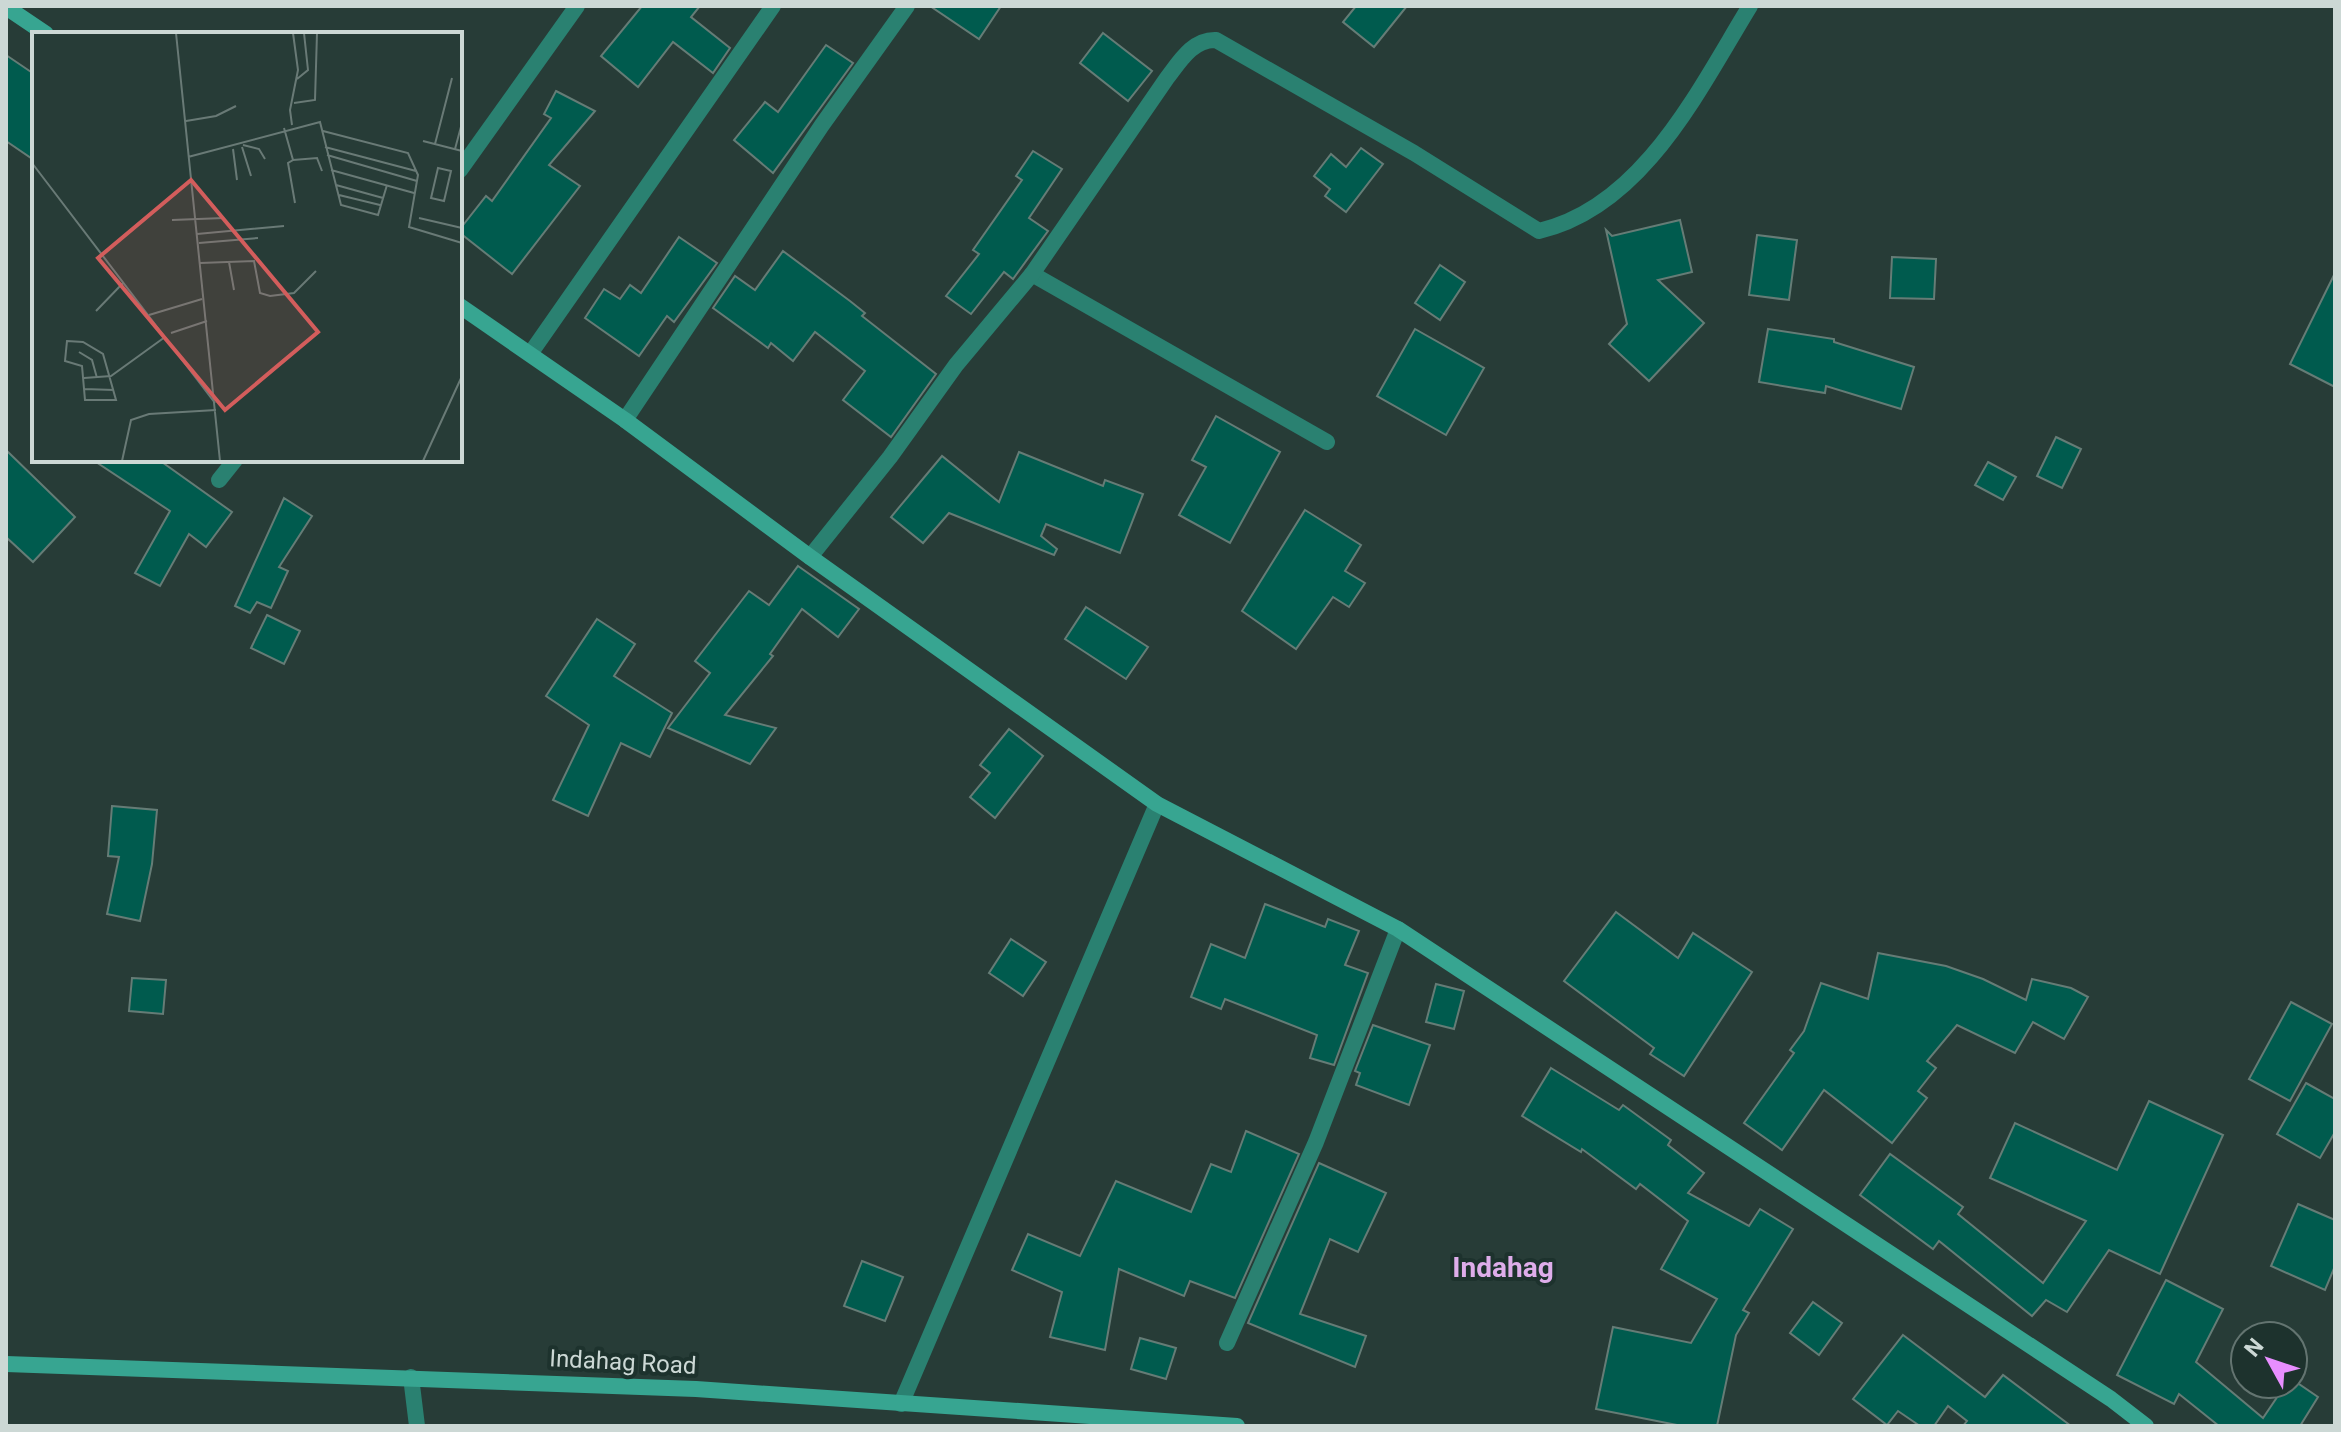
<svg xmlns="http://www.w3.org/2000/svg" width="2341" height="1432" viewBox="0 0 2341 1432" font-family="Roboto,sans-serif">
  <rect width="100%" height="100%" fill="#273c37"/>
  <!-- building -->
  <g fill="#005b4e" stroke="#657c76" stroke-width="2">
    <polygon points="642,6 700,6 691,17 730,48 713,73 673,42 638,87 601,56"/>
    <polygon points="930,6 1001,6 979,39"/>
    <polygon points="1356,6 1407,6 1374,47 1343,22"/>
    <polygon points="1103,33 1152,71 1128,101 1080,63"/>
    <polygon points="826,45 853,63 773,173 734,140 765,102 778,112"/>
    <polygon points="6,55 34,74 34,160 6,141"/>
    <polygon points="556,91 595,111 549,165 580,186 512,274 460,233 460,229 486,196 492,201 551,118 544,114"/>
    <polygon points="1361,148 1383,164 1346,212 1325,196 1330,189 1314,176 1331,154 1346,167"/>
    <polygon points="1033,151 1062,169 1029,218 1048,231 1013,279 1004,272 971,314 946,296 979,254 973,250 1022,180 1016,176"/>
    <polygon points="1680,220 1692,272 1658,280 1704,323 1649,381 1609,344 1627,324 1606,230 1612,236"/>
    <polygon points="1757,235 1797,240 1789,300 1749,295"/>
    <polygon points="679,237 717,263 674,322 667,316 639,356 585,318 604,289 620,299 630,285 641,293"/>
    <polygon points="783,251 850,301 865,313 862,316 936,374 891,437 843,400 865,371 815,332 793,361 771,343 768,348 713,308 735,276 755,290"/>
    <polygon points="1892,257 1936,259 1934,299 1890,298"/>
    <polygon points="1440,265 1465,282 1440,320 1415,303"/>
    <polygon points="2335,273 2335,387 2290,364"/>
    <polygon points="1415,329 1484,368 1446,435 1377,396"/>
    <polygon points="1768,329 1834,339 1834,342 1914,367 1901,409 1826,386 1825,393 1759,382"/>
    <polygon points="1216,416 1280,452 1230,543 1179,515 1206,467 1192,460"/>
    <polygon points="2056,437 2081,449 2062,488 2037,476"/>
    <polygon points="6,450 75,517 33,562 6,537"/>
    <polygon points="1019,452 1103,486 1105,480 1143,494 1120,553 1046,524 1041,536 1057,549 1054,555 949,513 923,543 891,517 942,456 999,502"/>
    <polygon points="93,460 159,460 232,512 206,547 189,534 160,586 135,573 170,511"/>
    <polygon points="1988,462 2016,477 2003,500 1975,485"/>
    <polygon points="284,498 312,516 279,567 288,571 271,608 257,602 250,613 235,606"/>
    <polygon points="1305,510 1361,545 1345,571 1365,583 1349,607 1333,597 1296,649 1242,611"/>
    <polygon points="798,566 859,609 838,637 802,609 770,654 773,656 725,715 776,728 750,764 668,728 710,673 695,661 749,591 769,605"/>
    <polygon points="1086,607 1148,647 1126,679 1065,639"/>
    <polygon points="267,615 300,631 284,664 251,648"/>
    <polygon points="597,619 635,644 614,676 672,713 650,757 621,743 588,816 553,800 589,725 546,696"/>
    <polygon points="1009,729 1043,756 995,818 970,797 990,773 980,765"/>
    <polygon points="112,806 157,810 152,864 140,921 107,914 119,857 108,856"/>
    <polygon points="1265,904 1325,927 1328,919 1359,931 1345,965 1368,973 1334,1065 1310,1058 1317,1035 1225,999 1221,1009 1191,997 1211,944 1245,958"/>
    <polygon points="1616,912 1678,958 1693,933 1752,972 1684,1076 1650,1054 1654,1048 1564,981"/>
    <polygon points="1011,939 1046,962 1023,996 989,973"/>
    <polygon points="1878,953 1946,966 1983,979 2026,1000 2032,979 2071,988 2088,997 2064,1039 2033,1022 2015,1053 1957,1025 1927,1061 1936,1068 1918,1091 1927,1098 1892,1143 1824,1090 1782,1150 1744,1123 1794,1053 1790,1050 1804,1031 1821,983 1868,999"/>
    <polygon points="132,978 166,980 163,1014 129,1011"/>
    <polygon points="1436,984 1464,991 1454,1029 1426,1022"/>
    <polygon points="2291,1002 2332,1024 2290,1101 2249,1079"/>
    <polygon points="1373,1025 1430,1045 1409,1105 1356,1085 1360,1073 1355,1071"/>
    <polygon points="1551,1068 1619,1110 1623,1105 1671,1140 1668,1145 1704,1173 1688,1193 1749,1226 1760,1209 1793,1229 1743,1310 1749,1313 1736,1335 1717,1426 1682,1426 1596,1409 1613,1327 1691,1343 1717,1299 1661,1269 1688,1221 1640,1184 1636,1189 1582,1149 1581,1152 1522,1116"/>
    <polygon points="2306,1083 2335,1099 2335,1132 2320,1158 2277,1134"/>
    <polygon points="2149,1101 2223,1135 2160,1274 2109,1250 2067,1312 2046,1300 2032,1316 1939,1241 1933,1249 1860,1195 1890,1154 1963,1207 1958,1214 2043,1283 2086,1221 1990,1178 2015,1123 2117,1170"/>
    <polygon points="1246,1131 1299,1154 1235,1298 1190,1281 1184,1296 1119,1269 1105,1350 1050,1337 1062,1292 1012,1270 1028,1234 1080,1256 1116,1181 1191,1212 1211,1164 1231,1172"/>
    <polygon points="1319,1163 1386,1193 1358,1252 1330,1239 1300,1314 1366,1336 1355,1367 1248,1323"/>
    <polygon points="2298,1204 2335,1220 2335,1266 2325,1290 2271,1266"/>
    <polygon points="862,1261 903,1277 885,1321 844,1306"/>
    <polygon points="2166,1280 2223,1309 2196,1362 2263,1418 2286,1384 2293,1384 2293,1380 2318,1397 2300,1426 2219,1426 2179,1394 2174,1404 2117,1375"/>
    <polygon points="1813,1302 1842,1323 1819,1355 1790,1333"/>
    <polygon points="1903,1335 1985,1397 2003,1375 2071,1426 1963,1426 1967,1421 1948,1406 1934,1426 1920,1426 1898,1411 1887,1425 1853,1399"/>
    <polygon points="1140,1338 1176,1348 1166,1379 1131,1369"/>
  </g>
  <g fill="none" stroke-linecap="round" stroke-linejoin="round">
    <!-- minor -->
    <g stroke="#2a8171" stroke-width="16">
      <polyline points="460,170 577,6"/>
      <polyline points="1032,274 1327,442"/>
      <polyline points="530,354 773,6"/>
      <polyline points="625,420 822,125 907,6"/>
      <polyline points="219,480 235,460"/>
      <path d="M810,557L890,457L956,365L1032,274L1167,78C1180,61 1193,39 1216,40L1414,153L1539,231C1643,207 1699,89 1750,6"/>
      <polyline points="1227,1343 1316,1142 1398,929"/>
      <polyline points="411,1377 417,1426"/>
      <polyline points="901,1404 1157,804"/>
    </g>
    <!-- secondary -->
    <g stroke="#37a591" stroke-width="16">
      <polyline points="6,7 46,34"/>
      <polyline points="460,306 625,420 810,557 1157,804 1398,929 2111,1399 2146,1426"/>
      <polyline points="6,1364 696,1389 1237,1426"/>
    </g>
  </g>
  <g text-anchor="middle" stroke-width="8" stroke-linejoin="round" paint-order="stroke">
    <!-- street labels -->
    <g font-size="24" fill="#ccd8d5" stroke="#1d322d">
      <text transform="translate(623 1362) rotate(3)" y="8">Indahag Road</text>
    </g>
    <!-- quarter labels -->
    <g font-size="28" font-weight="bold" fill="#deadea" stroke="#1d322d">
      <text x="1503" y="1277">Indahag</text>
    </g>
  </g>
  <!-- overview -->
  <g transform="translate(32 32)">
    <rect width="430" height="430" fill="#273c37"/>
    <path fill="none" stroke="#697a76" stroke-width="2" d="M144,1L188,429M265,47L276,38L272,1M262,71L283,68L285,1M154,89L184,84L204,74M260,93L258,78L266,38L261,1M252,96L261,128L256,131L263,171M291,99L376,121L386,143L377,195L430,211M391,109L430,119M403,112L420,46M211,113L227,117L233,127M210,115L219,144M293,115L384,139M201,117L205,148M423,117L430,91M295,123L385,149M156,125L288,90L309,173L346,183L355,153M261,128L285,126L290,139M0,131L183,371M406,136L419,139L412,169L399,166ZM299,138L382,161M304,153L351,166M307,163L348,173M387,186L430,196M140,188L192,186M165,202L252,194M167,211L226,206M197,230L202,258M168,231L222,229L228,261L238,264L262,261L284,239M64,279L91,251M117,283L170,267M139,301L175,289M35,309L51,310L71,322L84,368H53L50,334L33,329ZM47,320L60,328L65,346M52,346L79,344L133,305M52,357L82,358M90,429L99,388L117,382L184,378M391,429L430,344"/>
    <path fill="#d35d5c" fill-opacity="0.15" stroke="#d35d5c" stroke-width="4" d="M159,148L286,300L193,378L66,226Z"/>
    <rect width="430" height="430" fill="none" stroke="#ccd8d5" stroke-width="4"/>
  </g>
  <!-- border -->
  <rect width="2341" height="1432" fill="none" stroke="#ccd8d5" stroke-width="16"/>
  <!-- north arrow -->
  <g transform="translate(2269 1360) rotate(310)"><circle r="38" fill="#1d322d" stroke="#637470" stroke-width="2"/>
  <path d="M0-6L14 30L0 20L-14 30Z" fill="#e88eff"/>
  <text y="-12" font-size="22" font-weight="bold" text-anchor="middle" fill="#ccd8d5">N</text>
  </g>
</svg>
